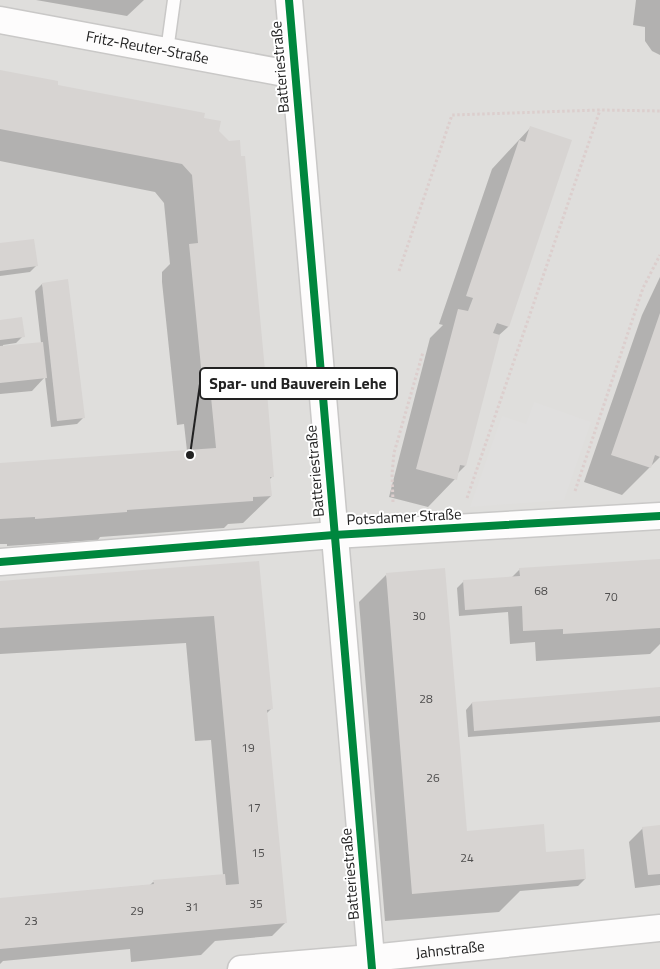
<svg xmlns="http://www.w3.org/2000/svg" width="660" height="969" viewBox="0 0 660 969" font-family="'Titillium Web',sans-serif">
  <rect width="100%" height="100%" fill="#f0eeeb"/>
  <!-- residential -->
  <rect fill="#dfdedc" x="0" y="0" width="660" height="969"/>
  <!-- parking -->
  <polygon fill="#e0dfde" points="534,402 591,422 564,500 470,507 502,416 526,424"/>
  <!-- shadow -->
  <g fill="#0003">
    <polygon points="36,0 144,0 127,16"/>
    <polygon points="636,0 660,0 660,55 652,51 645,41 645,27 633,25"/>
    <polygon points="0,71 56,86 202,119 218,132 273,476 269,480 271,496 243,523 228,524 224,528 100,537 98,540 7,546 7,544 0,544 0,464 187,451 184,424 177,425 162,282 162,272 170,264 164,203 155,192 0,161"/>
    <polygon points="531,127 508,327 498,336 465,466 457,474 455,479 428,507 389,497 430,338 443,325 439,324 492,169"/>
    <polygon points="0,244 37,265 30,272 0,276"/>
    <polygon points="660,277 660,457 622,495 584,482 642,315"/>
    <polygon points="42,284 83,418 77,424 51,427 45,377 32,391 0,394 0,321 23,336 16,343 3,345 3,347 41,343 35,291"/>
    <polygon points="660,560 660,644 650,654 536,661 535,642 510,644 508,612 459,616 457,588 464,581 511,578 520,569"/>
    <polygon points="193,568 271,709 266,714 286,922 272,936 215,941 201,955 131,962 130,949 3,961 0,964 0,899 150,885 153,882 223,875 211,740 195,741 186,643 0,654 0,582"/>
    <polygon points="386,575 466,832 545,853 585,879 578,886 520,891 499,912 385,921 359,602"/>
    <polygon points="660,688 660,722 468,737 466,710 472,703"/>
    <polygon points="660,826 660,885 635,888 629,842 643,828"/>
  </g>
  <!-- building -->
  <g fill="#d7d4d2">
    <polygon points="0,70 58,81 58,85 205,113 204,118 221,121 219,131 229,141 240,140 241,156 245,156 267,392 274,477 270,477 272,496 253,497 253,501 127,510 127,512 35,519 35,517 0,519 0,463 216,448 211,397 204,398 190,254 189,244 198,243 192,175 182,164 0,129"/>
    <polygon points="530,126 572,140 509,327 497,323 493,333 500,335 466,466 460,465 457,480 416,469 458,309 468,311 473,298 466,296 519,140 525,142"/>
    <polygon points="34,239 38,266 0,271 0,243"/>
    <polygon points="68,279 85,418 57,421 42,283"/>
    <polygon points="660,313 660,457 655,455 651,468 611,455"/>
    <polygon points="22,317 25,337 0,340 0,320"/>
    <polygon points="43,342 47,378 0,383 0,346"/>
    <polygon points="660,559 660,628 563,634 563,629 523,631 522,606 465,610 463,580 520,576 519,568"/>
    <polygon points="259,561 273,709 267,710 287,923 0,949 0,898 154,884 153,880 225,874 226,885 239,884 214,616 0,628 0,581"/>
    <polygon points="445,568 467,831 544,824 546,852 584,849 586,879 412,894 386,573"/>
    <polygon points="660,687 660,716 474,731 472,702"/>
    <polygon points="660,825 660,874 648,875 642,827"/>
  </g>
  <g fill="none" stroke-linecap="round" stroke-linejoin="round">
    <!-- service casing -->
    <g stroke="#c9c8c7" stroke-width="15">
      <polyline id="service" points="167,51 174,0"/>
    </g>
    <!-- minor casing -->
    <g stroke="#c9c8c7" stroke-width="29">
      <g id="minor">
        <polyline points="289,0 372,969"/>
        <path id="s1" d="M0,20L295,75"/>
        <polyline points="0,562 334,535 660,516"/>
        <path id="s2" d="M241,969L371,958L660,928"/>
      </g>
    </g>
    <!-- path -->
    <g stroke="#dccecd" stroke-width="3" stroke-dasharray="2.5 2.5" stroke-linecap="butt">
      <polyline points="399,271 452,115 600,110 660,111"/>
      <polyline points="575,491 643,288 660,255"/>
      <polyline points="467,498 600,110"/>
      <polyline points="393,502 392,474 394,453 423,352"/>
    </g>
    <!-- service -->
    <use href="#service" stroke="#fdfcfc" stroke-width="12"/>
    <!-- minor -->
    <use href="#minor" stroke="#fdfcfc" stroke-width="26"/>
    <!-- cycleway casing -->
    <g stroke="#fff" stroke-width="11">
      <g id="cycleway">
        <polyline points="289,0 372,969"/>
        <polyline points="0,562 334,535 660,516"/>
      </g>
    </g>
    <!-- cycleway -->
    <use href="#cycleway" stroke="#00873e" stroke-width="8"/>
  </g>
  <g text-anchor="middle" stroke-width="4" stroke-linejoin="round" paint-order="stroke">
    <!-- number labels -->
    <g font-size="12" fill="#4f4e4e">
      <text x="541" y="595">68</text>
      <text x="611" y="601">70</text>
      <text x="419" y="620">30</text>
      <text x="426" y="703">28</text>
      <text x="248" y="752">19</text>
      <text x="433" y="782">26</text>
      <text x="254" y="812">17</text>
      <text x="258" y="857">15</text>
      <text x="467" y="862">24</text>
      <text x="256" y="908">35</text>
      <text x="192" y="911">31</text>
      <text x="137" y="915">29</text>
      <text x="31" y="925">23</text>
    </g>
    <!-- street labels -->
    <g font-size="15" fill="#222" stroke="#fff">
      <text dy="5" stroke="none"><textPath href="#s1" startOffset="150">Fritz-Reuter-Straße</textPath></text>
      <text transform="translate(280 67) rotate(-95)" y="5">Batteriestraße</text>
      <text transform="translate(315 471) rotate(-95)" y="5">Batteriestraße</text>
      <text transform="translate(404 517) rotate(-3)" y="5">Potsdamer Straße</text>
      <text transform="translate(350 874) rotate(-95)" y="5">Batteriestraße</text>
      <text dy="5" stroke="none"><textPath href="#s2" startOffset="210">Jahnstraße</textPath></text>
    </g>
  </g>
  <!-- callouts -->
  <path fill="none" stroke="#222" stroke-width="2" d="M190 455L200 384"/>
  <circle fill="#222" stroke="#fff" stroke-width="2" cx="190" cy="455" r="5"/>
  <rect fill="#fff" stroke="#222" stroke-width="2" x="200" y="368" width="197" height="31" rx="5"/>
  <g font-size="16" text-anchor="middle" font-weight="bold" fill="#222">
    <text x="298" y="389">Spar- und Bauverein Lehe</text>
  </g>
</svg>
